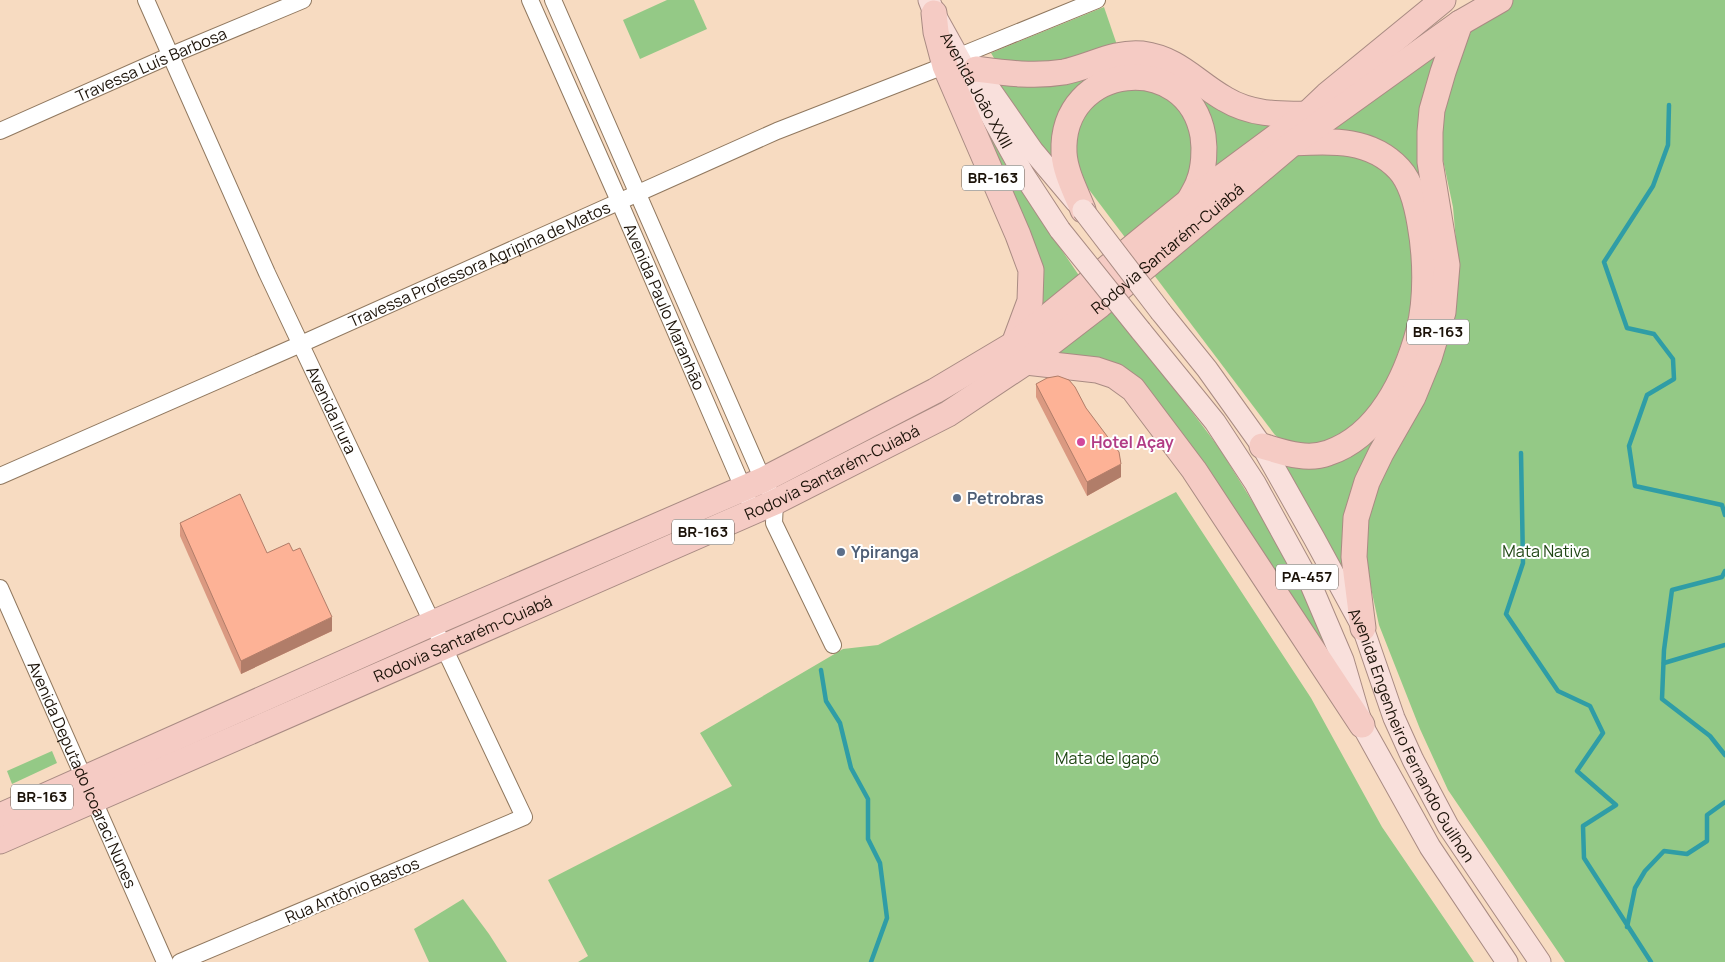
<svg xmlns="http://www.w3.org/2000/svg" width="1725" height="962" viewBox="0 0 1725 962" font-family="Manrope,sans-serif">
  <rect width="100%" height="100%" fill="#f7dbc1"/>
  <!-- green -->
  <g fill="#94c986">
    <polygon points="667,0 694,0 707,29 640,59 623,20"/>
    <polygon points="1510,0 1725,0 1725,962 1565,962 1448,790 1420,729 1379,625 1371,588 1366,554 1369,519 1383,473 1458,264 1453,207 1442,155 1440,113 1457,58 1476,23"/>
    <polygon points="1104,7 1117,45 1063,61 1020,67 997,63 991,53"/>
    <polygon points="1452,28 1421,191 1319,132"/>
    <path d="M1133,65L1147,66L1166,71L1222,107L1258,120H1280L1212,173C1212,152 1214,128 1204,109C1196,94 1189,89 1174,81C1141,61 1099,68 1074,97C1067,104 1060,113 1057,122C1052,139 1057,155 1060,172L999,83H1049Z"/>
    <polygon points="955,73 1013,178 1080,277 1028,323 1035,302"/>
    <polygon points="1150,87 1189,114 1195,157 1182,194 1127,240 1084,183 1073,163 1076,120 1107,91"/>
    <polygon points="1332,149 1383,165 1401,192 1413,247 1412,295 1407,328 1386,386 1361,424 1310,448 1284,442 1275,435 1154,275 1290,159 1303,154"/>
    <polygon points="1113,307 1220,449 1281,548 1337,653 1362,725 1133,389 1040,363"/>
    <polygon points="1386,423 1350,588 1282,461 1340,460 1363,448"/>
    <polygon points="1176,492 1311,698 1382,827 1474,962 578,962 588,956 548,880 732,786 700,733 843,649 878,645"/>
    <polygon points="52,751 57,763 12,784 7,771"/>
    <polygon points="463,899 489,934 507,962 429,962 414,929"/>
  </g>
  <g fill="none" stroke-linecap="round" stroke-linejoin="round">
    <!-- stream -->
    <g stroke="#2f9da6" stroke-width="4.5">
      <polyline points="1669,105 1668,145 1653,186 1604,262 1627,328 1654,334 1673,359 1674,379 1647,395 1629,446 1635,486 1722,505 1725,515"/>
      <polyline points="1521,453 1523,563 1506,614 1558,691 1590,706 1603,733 1577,771 1616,805 1583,826 1584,858 1651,962"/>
      <polyline points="1725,571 1722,577 1672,590 1664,650 1662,699 1710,736 1725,755"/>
      <polyline points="1664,663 1725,645"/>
      <polyline points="821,670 826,701 840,723 851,768 868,799 868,839 880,863 887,918 871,962"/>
      <polyline points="1627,927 1635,888 1645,871 1664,851 1687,854 1707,841 1707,815 1725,802"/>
    </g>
    <!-- minor casing -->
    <g stroke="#90785f" stroke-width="18">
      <g id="minor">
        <path id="s1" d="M146,0L267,273L524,817L180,962"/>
        <path id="s2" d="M530,0L619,201L747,497"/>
        <polyline points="553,0 763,480 775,502 774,523 833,645"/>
        <polyline points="967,53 1097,0"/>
        <path id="s3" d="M0,131L169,56L303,0"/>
        <path id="s4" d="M0,476L301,344L777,131L954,62"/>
        <path id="s5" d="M0,588L165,962"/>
      </g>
    </g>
    <!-- major casing -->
    <g stroke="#a98b83" stroke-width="23">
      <g id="major">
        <path id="s6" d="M929,0L934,13L1024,175L1060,230"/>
        <polyline points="987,85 1033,151 1076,202"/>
        <path id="s7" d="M1161,312L1207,369L1262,446L1314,538L1363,628L1394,718L1413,760L1448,826L1540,962"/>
        <polyline points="1141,331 1215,422 1255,483 1311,585 1343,660 1362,725 1430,847 1507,962"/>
      </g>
    </g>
    <!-- highway casing -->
    <g stroke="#a98b83" stroke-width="27">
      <g id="highway">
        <polyline points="934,13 936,32 945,66 1018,235 1031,270 1030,301 1014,344"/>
        <path d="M976,69C1006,73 1034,77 1064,72C1089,67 1116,51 1142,54C1179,59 1195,82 1225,99C1250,114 1278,115 1307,114"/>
        <path d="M1083,210C1076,192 1065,172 1064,153C1060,62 1188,49 1203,136C1205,150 1204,168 1199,181C1197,188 1192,195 1189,201"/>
        <polyline points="1026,362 1097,370 1115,376 1133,389 1194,470 1362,725"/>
        <path d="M1262,446C1283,452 1306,461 1328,453C1379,436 1406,378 1419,330C1427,298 1426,257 1420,224C1417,206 1412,183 1399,169C1370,138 1331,141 1293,143"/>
        <polyline points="1363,628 1354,557 1356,518 1367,482 1381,453 1413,397 1429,358 1443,312 1447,265 1430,162 1430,132 1432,110 1443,72 1460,23"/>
        <polyline points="0,816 433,623 763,480 935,391 1014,344 1188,202 1307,114 1327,95 1443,0"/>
        <path id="s8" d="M0,841L775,502L948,414L1026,362L1100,305L1293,143L1460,23L1500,0"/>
      </g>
    </g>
    <!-- minor -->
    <use href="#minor" stroke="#fff" stroke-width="16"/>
    <!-- major -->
    <use href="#major" stroke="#f9e0dc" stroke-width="21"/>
    <!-- highway -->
    <use href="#highway" stroke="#f5cbc4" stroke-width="25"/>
    <!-- major-bridge casing -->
    <g stroke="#a98b83" stroke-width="23" stroke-linecap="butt">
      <g id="major-bridge">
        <polyline points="1083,210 1161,312"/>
        <polyline points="1060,230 1141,331"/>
      </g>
    </g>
    <!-- major-bridge -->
    <use href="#major-bridge" stroke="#f9e0dc" stroke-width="21"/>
  </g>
  <!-- wall -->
  <g fill="#da9981">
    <polygon points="1036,384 1121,477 1087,496 1036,397"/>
    <polygon points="180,523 267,553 332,631 241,674 180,536"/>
  </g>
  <!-- shaded-wall -->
  <g fill="#b17d69">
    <polygon points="1121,464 1121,477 1087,496 1087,482"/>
    <polygon points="332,617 332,631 241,674 241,661"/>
  </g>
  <!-- building -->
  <g fill="#fdb296" stroke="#b17d69">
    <polygon points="1058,376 1069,380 1075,387 1086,408 1119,452 1121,464 1087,482 1036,384 1047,378"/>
    <polygon points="240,494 267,553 289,543 293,551 300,548 332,617 241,661 180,523"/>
  </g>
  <!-- markers -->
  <circle fill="#d1479c" stroke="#fff" stroke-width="2" cx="1081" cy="442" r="5"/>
  <g fill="#5c6f8a" stroke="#fff" stroke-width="2">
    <circle cx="957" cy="498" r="5"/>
    <circle cx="841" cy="552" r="5"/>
  </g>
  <g text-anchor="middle" stroke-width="4" stroke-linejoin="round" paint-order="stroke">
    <!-- shield labels -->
    <g fill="#fff" stroke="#605a53" stroke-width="1">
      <rect x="962" y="165.5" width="62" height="25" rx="4"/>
      <rect x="1407" y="319.5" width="62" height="25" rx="4"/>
      <rect x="672" y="519.5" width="62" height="25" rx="4"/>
      <rect x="1276" y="564.5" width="62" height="25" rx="4"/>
      <rect x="11" y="784.5" width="62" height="25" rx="4"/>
    </g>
    <g font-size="15" font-weight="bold" fill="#1c1309">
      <text x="993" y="183">BR-163</text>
      <text x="1438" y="337">BR-163</text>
      <text x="703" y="537">BR-163</text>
      <text x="1307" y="582">PA-457</text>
      <text x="42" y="802">BR-163</text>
    </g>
    <!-- street labels -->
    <g font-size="16" fill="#1c1309" stroke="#fff">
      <text dy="6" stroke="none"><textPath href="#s3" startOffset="165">Travessa Luís Barbosa</textPath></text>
      <text dy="6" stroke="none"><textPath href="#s6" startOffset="102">Avenida João XXIII</textPath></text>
      <text dy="6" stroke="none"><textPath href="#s8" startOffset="1315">Rodovia Santarém-Cuiabá</textPath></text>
      <text dy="6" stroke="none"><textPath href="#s4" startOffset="524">Travessa Professora Agripina de Matos</textPath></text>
      <text dy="6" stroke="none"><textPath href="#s2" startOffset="335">Avenida Paulo Maranhão</textPath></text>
      <text dy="6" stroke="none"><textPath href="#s1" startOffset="450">Avenida Irura</textPath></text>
      <text dy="6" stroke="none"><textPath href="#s8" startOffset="910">Rodovia Santarém-Cuiabá</textPath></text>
      <text dy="6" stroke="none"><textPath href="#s8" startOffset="505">Rodovia Santarém-Cuiabá</textPath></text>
      <text dy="6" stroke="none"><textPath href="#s7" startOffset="494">Avenida Engenheiro Fernando Guilhon</textPath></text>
      <text dy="6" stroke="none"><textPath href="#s5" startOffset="204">Avenida Deputado Icoaraci Nunes</textPath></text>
      <text transform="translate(352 890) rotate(-23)" y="6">Rua Antônio Bastos</text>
    </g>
    <!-- hotel labels -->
    <g font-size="16" font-weight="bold" fill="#b23c85" stroke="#fff" text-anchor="start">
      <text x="1091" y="448">Hotel Açay</text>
    </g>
    <!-- service labels -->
    <g font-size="16" font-weight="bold" fill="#4e5e75" stroke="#fff" text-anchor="start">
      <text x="967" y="504">Petrobras</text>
      <text x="851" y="558">Ypiranga</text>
    </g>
    <!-- park labels -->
    <g font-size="16" fill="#1f4613" stroke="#fff">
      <text x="1546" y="557">Mata Nativa</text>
      <text x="1107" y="764">Mata de Igapó</text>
    </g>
  </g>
</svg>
